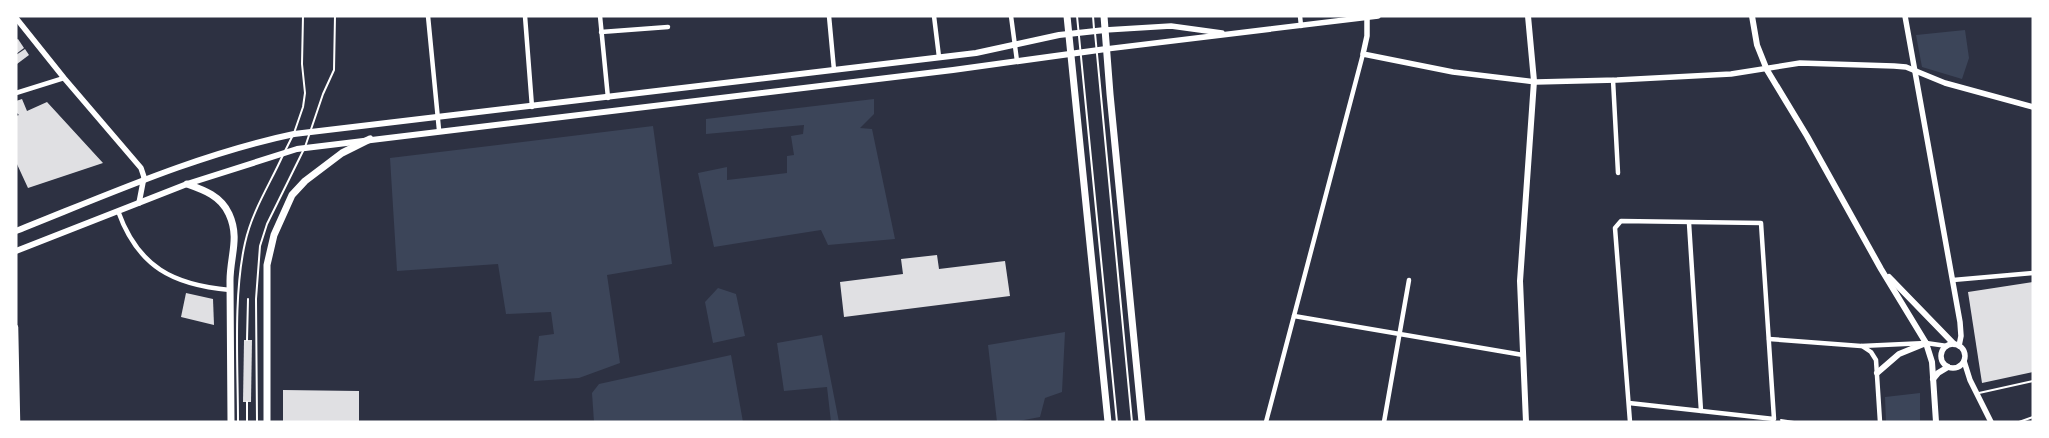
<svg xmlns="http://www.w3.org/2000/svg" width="2049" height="438" viewBox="0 0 2049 438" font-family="Karla,sans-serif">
  <rect width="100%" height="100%" fill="#2d3142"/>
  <!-- green -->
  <g fill="#3c4559">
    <polygon points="1965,30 1969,58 1962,79 1922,67 1916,35"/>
    <polygon points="874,99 874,114 860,128 872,129 895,239 828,245 821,230 714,247 698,173 727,167 727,180 787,173 787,156 794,155 791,136 803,134 804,125 706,134 706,119"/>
    <polygon points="653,126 672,264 607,275 620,363 579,378 534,381 539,336 554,334 551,312 506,314 498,264 397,271 390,158"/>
    <polygon points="718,288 736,294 745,336 713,343 705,302"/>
    <polygon points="1065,332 1062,392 1045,398 1040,417 1013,422 997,422 988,345"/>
    <polygon points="822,335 839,422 831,422 827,387 784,391 777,343"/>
    <polygon points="731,355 743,422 594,422 592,393 599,384"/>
    <polygon points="1920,393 1920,422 1886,422 1885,397"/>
  </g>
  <!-- building -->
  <g fill="#e0e0e3">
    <polygon points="18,39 24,48 16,54 16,40"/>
    <polygon points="25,49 29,55 17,64 16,55"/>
    <polygon points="22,99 27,111 47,102 103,163 28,188 16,162 16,116 19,115 16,112 16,101"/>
    <polygon points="937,255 939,269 1005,261 1010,296 844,317 840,282 903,274 901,259"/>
    <polygon points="2033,282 2033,372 1982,383 1968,292"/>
    <polygon points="186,293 213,299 214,325 181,317"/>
    <polygon points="244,340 252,340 251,402 243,402"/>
    <polygon points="283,390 359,391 359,422 283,422"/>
  </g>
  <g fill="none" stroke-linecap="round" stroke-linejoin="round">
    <!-- path -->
    <g stroke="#fff" stroke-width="2">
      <polyline points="247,340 248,299"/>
      <polyline points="1781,420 1794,422"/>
      <polyline points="247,422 247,402"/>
      <polyline points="2019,422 2033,417"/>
    </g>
    <!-- service -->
    <g stroke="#fff" stroke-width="2">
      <polyline points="1077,16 1117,422"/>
      <polyline points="1093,16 1094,29"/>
      <polyline points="1095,33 1132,422"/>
      <polyline points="294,133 303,107 305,93 302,64 303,16"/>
      <polyline points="285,151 292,137"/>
      <polyline points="1979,393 2033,381"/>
      <path d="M238,422C238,366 233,296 245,243C252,211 270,184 283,155"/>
      <polyline points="257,422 256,299 260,246 267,224 305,147 323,94 334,70 335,16"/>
    </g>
    <!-- minor -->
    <g stroke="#fff" stroke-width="4.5">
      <polyline points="428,16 439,130"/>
      <polyline points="525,16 532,107"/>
      <polyline points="600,16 608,98"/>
      <polyline points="829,16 834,70"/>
      <polyline points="934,16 939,57"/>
      <polyline points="1011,16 1017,61"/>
      <polyline points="1300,16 1301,26"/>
      <polyline points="601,32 668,27"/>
      <polyline points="1613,80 1618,173"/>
      <polyline points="16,93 64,78"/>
      <path d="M118,211C138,267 173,285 230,290"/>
      <polyline points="1689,223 1701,411"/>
      <polyline points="1953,280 2033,273"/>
      <polyline points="1294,316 1523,355"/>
      <polyline points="16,327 18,422"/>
      <polyline points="1769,339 1861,346 1926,343 1947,346"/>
      <polyline points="1862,346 1871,352 1876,360 1880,422"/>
      <polyline points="1629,403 1774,419 1761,223 1621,221 1615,228 1630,422"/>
      <polyline points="1266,422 1363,54"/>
      <polyline points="1384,422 1409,280"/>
    </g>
    <!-- tertiary -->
    <g stroke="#fff" stroke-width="5.5">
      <polyline points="1905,16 1960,322 1961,336 1959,346"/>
      <polyline points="16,18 64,78 141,168 144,177 139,203"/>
      <polyline points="1367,18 1367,36 1363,54 1453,72 1536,82 1617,80 1731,74 1800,63 1894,66 1906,67 1945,83 2033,107"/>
      <polyline points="1105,30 1171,26 1222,33"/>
      <polyline points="1106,49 1378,16"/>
      <circle cx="1953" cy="356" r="12"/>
      <polyline points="1964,361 1970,380 1991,422"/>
    </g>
    <!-- secondary -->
    <g stroke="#fff" stroke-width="6">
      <polyline points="1752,16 1757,45 1767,70 1807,136 1881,269 1926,343 1932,362 1936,422"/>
      <path d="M16,231C107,195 198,154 294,134L976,53L1059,35L1105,30"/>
      <polyline points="16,251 187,184 297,149 953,70 1106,49"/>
      <polyline points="1889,277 1954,344"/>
      <polyline points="1877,373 1899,354 1926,343"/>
      <polyline points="1933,379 1938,373 1948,367"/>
      <polyline points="1526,422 1520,281 1534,81 1528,16"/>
    </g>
    <!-- primary -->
    <g stroke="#fff" stroke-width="7">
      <polyline points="1067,16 1108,422"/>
      <polyline points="1104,16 1110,94 1142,422"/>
      <path d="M187,184C204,190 221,196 229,214C240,238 230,256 230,281C230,328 231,375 231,422"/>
      <polyline points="267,422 267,265 274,235 292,195 305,181 342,153 370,139"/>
    </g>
  </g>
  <!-- border -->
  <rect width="2049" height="438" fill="none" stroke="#ffffff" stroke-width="35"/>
</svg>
